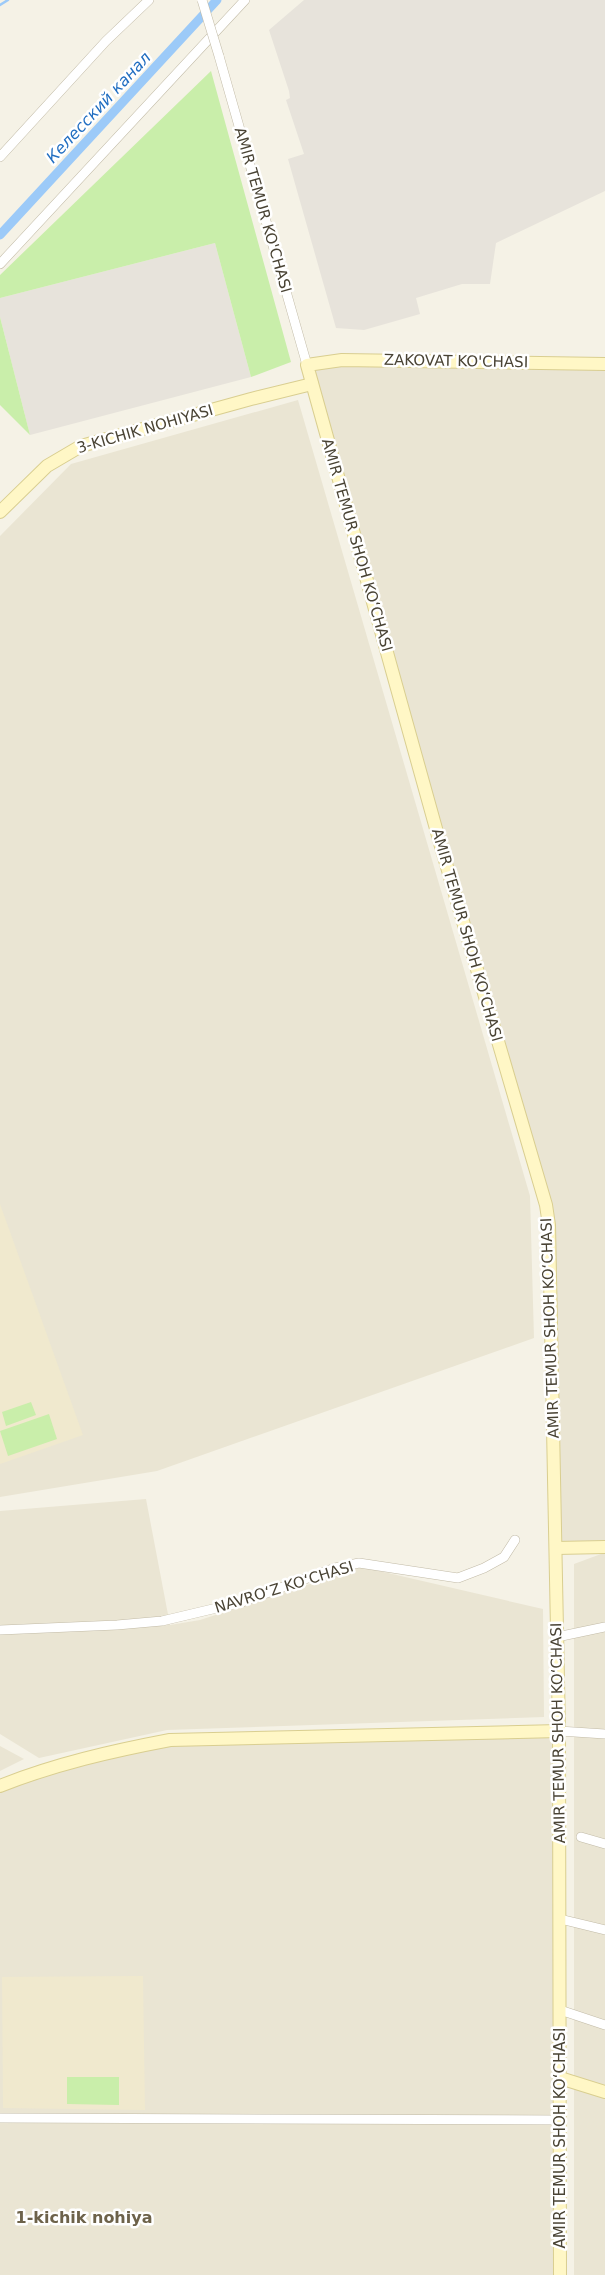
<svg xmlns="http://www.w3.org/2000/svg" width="605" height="2275" viewBox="0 0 605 2275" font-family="'DejaVu Sans',sans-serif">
  <rect width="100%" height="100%" fill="#f5f2e6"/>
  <!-- residential -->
  <g fill="#eae5d3">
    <polygon points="605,364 605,1547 556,1548 549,1225 307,365"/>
    <polygon points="298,400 530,1196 534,1338 157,1471 0,1497 0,536 71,464"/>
    <polygon points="146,1499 170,1625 200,1620 362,1567 543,1609 544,1717 167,1730 39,1758 0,1734 0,1511"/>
    <polygon points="601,1554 605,1554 605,2275 574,2275 574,1564"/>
    <polygon points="559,1731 560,2275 0,2275 0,1786 171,1740"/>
    <polygon points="0,1746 24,1759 0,1771"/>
  </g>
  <!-- industrial -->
  <g fill="#e7e3db">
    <polygon points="304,0 605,0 605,191 496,243 490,284 462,284 416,298 420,314 364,330 336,328 288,159 304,154 286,100 290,98 289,91 269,30"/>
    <polygon points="215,243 251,377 30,435 0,317 0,298"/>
  </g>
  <!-- education -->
  <g fill="#f0e9ce">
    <polygon points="0,1204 83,1435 0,1464"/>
    <polygon points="143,1976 145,2110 3,2108 2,1977"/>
  </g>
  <!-- green -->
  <g fill="#c9eeaa">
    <polygon points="211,71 291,362 251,377 215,243 0,298 0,275"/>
    <polygon points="0,317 30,435 0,405"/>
    <polygon points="31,1402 36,1415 6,1426 2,1412"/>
    <polygon points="49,1414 57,1439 8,1456 0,1431"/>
    <polygon points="67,2077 119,2077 119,2105 67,2104"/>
  </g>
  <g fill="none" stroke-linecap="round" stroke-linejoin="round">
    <!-- stream -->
    <polyline stroke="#9ccaf8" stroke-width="2.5" points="0,5 8,0"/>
    <!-- canal -->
    <polyline stroke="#9ccaf8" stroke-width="9" points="0,235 217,0"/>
    <!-- street casing -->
    <g stroke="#c2bba7" stroke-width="10">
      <g id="street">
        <polyline points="219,56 307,365"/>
        <polyline points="0,157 106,41 149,0"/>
        <polyline points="0,264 245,0"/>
        <polyline points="0,1630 117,1625 162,1621 242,1602 335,1568 359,1563 458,1578 484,1568 504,1557 515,1540"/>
        <polyline points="557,1637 605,1627"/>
        <polyline points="559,1731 605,1734"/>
        <polyline points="581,1837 605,1844"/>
        <polyline points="560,1919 605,1930"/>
        <polyline points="560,2010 605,2025"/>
        <polyline points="0,2118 560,2120"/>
      </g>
    </g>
    <!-- secondary casing -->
    <g stroke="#d9ce90" stroke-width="14">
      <g id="secondary">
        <polyline points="0,512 47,466 81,446 251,399 312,384"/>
        <polyline points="556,1548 605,1547"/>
        <path d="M0,1786C55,1764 112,1751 170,1740L559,1731"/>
        <polyline points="560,2078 605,2092"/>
        <polyline points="560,2275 559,1731 549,1225 546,1205 440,843 307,365 342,360 605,364"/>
      </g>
    </g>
    <!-- street -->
    <use href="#street" stroke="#fff" stroke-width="9"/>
    <!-- secondary -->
    <use href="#secondary" stroke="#fff7c6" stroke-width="12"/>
    <!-- street-bridge casing -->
    <g stroke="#c2bba7" stroke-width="10" stroke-linecap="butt">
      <polyline id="street-bridge" points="202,0 219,56"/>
    </g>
    <!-- street-bridge -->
    <use href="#street-bridge" stroke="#fff" stroke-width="9"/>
  </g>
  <g text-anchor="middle" stroke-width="5" stroke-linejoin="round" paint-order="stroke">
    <!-- street labels -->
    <g font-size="15" fill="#494334" stroke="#fff">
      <text transform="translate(263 210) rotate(74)" y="5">AMIR TEMUR KO'CHASI</text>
      <text transform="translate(456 361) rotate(1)" y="5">ZAKOVAT KO'CHASI</text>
      <text transform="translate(145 429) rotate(-16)" y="5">3-KICHIK NOHIYASI</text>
      <text transform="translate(357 545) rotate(74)" y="5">AMIR TEMUR SHOH KO‘CHASI</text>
      <text transform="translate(467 935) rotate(74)" y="5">AMIR TEMUR SHOH KO‘CHASI</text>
      <text transform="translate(550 1328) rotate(-92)" y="5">AMIR TEMUR SHOH KO‘CHASI</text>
      <text transform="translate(284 1587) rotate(-17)" y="5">NAVRO‘Z KO‘CHASI</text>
      <text transform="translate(558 1733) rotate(-91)" y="5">AMIR TEMUR SHOH KO‘CHASI</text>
      <text transform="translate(560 2138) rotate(-90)" y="5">AMIR TEMUR SHOH KO‘CHASI</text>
    </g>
    <!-- water labels -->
    <g font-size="16" font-style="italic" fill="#216ec1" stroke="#fff">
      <text transform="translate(98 107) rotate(-47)" y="6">Келесский канал</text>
    </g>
    <!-- neighbourhood labels -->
    <g font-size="16" font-weight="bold" fill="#6d624a" stroke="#fff">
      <text x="84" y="2223">1-kichik nohiya</text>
    </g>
  </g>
</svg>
